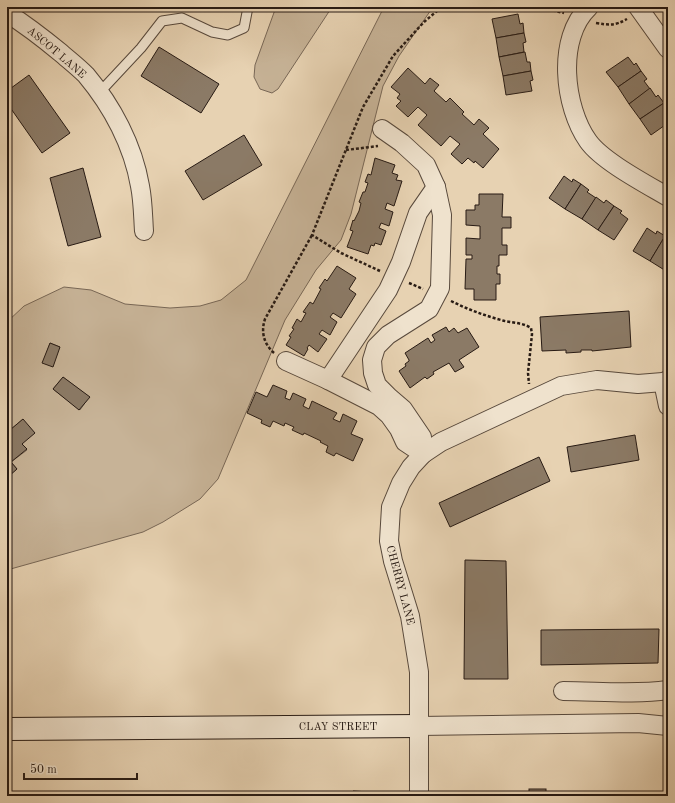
<svg xmlns="http://www.w3.org/2000/svg" width="675" height="803" viewBox="0 0 675 803" font-family="'Old Standard TT',serif">
  <rect width="100%" height="100%" fill="#e7d2b2"/>
  <filter id="stains"><feTurbulence type="fractalNoise" baseFrequency=".005" numOctaves="4"/><feColorMatrix values="0 0 0 0 .2 0 0 0 0 .09 0 0 0 0 .02 0 0 0 .5 -.17"/></filter>
  <radialGradient id="worn" r=".72"><stop offset=".6" stop-color="#630" stop-opacity="0"/><stop offset="1" stop-color="#630" stop-opacity=".3"/></radialGradient>
  <!-- green -->
  <g fill="#c7b397" stroke="#786756" fill-rule="evenodd">
    <polygon points="276,7 332,7 278,89 272,93 260,89 254,77 255,65"/>
    <path d="M384,7H433L399,56L383,86L351,214L341,240L316,270L285,320L218,479L200,499L163,522L143,532L7,570V476L17,469L11,462L27,450L22,444L23,419L10,430L12,432L7,437V322L24,306L64,287L91,290L125,304L170,308L200,306L221,300L246,280ZM50,343L60,347L43,363ZM63,377L89,397L80,410L53,389Z"/>
  </g>
  <!-- building -->
  <g fill="#8b7a66" stroke="#281b14">
    <polygon points="518,14 520,24 523,23 524,33 496,38 492,19"/>
    <polygon points="524,33 526,42 523,43 524,52 499,57 496,38"/>
    <polygon points="159,47 219,84 201,113 141,76"/>
    <polygon points="525,52 527,62 530,62 531,71 503,76 499,57"/>
    <polygon points="628,57 634,65 636,63 641,71 618,87 606,72"/>
    <polygon points="408,68 425,84 430,78 439,85 434,91 446,102 450,98 464,112 462,114 474,125 479,119 489,128 483,134 499,149 483,168 475,161 474,163 468,158 462,164 451,154 460,144 450,136 441,146 418,125 427,115 418,107 408,117 396,106 401,101 397,98 400,94 391,87"/>
    <polygon points="531,71 533,80 530,81 532,91 506,95 503,76"/>
    <polygon points="641,71 647,79 644,81 650,89 629,104 618,87"/>
    <polygon points="29,75 70,133 42,153 7,103 7,91"/>
    <polygon points="650,88 656,97 658,95 664,103 640,119 629,104"/>
    <polygon points="664,103 668,109 668,111 666,112 668,115 668,123 651,135 640,119"/>
    <polygon points="244,135 262,165 203,200 185,171"/>
    <polygon points="375,158 395,165 392,173 398,175 396,180 402,181 394,206 387,203 385,209 393,212 389,226 381,223 379,228 386,231 381,245 375,243 374,246 371,245 368,254 347,247 353,231 350,230 353,220 354,221 359,211 361,203 359,202 363,192 365,192 368,183 365,182 368,174 371,175"/>
    <polygon points="83,168 101,237 68,246 50,178"/>
    <polygon points="564,176 572,182 573,179 581,184 565,209 549,198"/>
    <polygon points="581,184 589,190 587,192 596,198 582,219 565,209"/>
    <polygon points="479,194 503,194 502,217 511,217 511,228 502,228 502,245 507,245 507,255 499,255 499,266 497,266 497,274 500,274 500,284 496,284 496,300 474,300 474,289 465,289 466,259 472,259 472,255 466,255 466,238 480,239 480,226 466,225 466,210 475,210 475,205 479,205"/>
    <polygon points="596,197 604,203 606,200 614,206 598,230 582,219"/>
    <polygon points="614,206 622,211 620,213 628,219 614,240 598,230"/>
    <polygon points="647,228 656,234 657,231 665,236 650,261 633,251"/>
    <polygon points="665,236 668,238 668,268 666,271 650,261"/>
    <polygon points="337,266 356,278 349,289 356,294 341,318 333,313 330,317 337,322 330,335 322,330 319,334 327,339 318,352 309,345 307,348 308,349 304,356 286,345 291,337 289,336 294,329 292,328 297,319 301,322 306,313 303,312 310,302 313,304 321,289 319,288 325,279 327,281"/>
    <polygon points="629,311 631,347 592,351 592,350 581,350 581,352 566,353 566,350 542,351 540,317"/>
    <polygon points="446,327 449,332 454,328 458,333 467,328 479,347 459,360 464,367 455,372 449,363 433,372 434,374 427,379 425,377 410,388 399,371 406,366 405,364 409,361 409,360 405,353 428,338 431,343 435,340 432,335"/>
    <polygon points="50,343 60,347 53,367 42,363"/>
    <polygon points="63,377 90,397 79,410 53,389"/>
    <polygon points="273,385 287,391 285,398 290,400 293,393 306,399 303,406 309,409 312,401 337,413 333,419 340,422 343,414 357,421 351,434 363,439 353,461 336,453 334,456 326,452 328,446 320,442 321,441 304,433 303,435 292,430 294,427 285,423 284,426 273,421 270,427 261,423 262,420 247,413 256,392 267,397"/>
    <polygon points="23,419 35,433 22,444 27,449 11,462 17,469 8,477 7,437 12,432 10,430"/>
    <polygon points="635,435 639,460 571,472 567,447"/>
    <polygon points="539,457 550,481 450,527 439,503"/>
    <polygon points="465,560 506,561 508,679 464,679"/>
    <polygon points="659,629 658,663 541,665 541,630"/>
    <rect x="529" y="789" width="17" height="7"/>
    <polygon points="353,791 370,792 370,796 352,796"/>
    <polygon points="204,792 205,796 193,796"/>
  </g>
  <g fill="none" stroke-linecap="round" stroke-linejoin="round">
    <!-- lane casing -->
    <g stroke="#58493c" stroke-width="11">
      <polyline id="lane" points="99,93 141,48 162,21 182,18 212,32 228,35 244,28 248,7"/>
    </g>
    <!-- street casing -->
    <g stroke="#58493c" stroke-width="20">
      <g id="street">
        <path d="M589,7C556,38 564,107 588,141C602,161 646,184 668,197"/>
        <polyline points="638,7 668,49"/>
        <path d="M7,13C26,25 44,39 61,53C69,60 78,67 86,75C112,106 133,145 140,186C143,201 143,216 144,231"/>
        <polyline points="382,129 402,143 426,165 436,187 442,215 440,288 429,309 388,335 376,347 372,360 373,373 377,385 389,397 403,409 422,437 423,454"/>
        <polyline points="286,361 328,380 379,406 389,415 399,429 405,442 423,454"/>
        <polyline points="328,380 388,290 401,262 418,213 436,187"/>
        <polyline points="663,382 668,406"/>
        <path d="M563,691C597,691 634,695 668,690"/>
        <polyline points="419,726 638,723 668,726"/>
        <polyline points="419,796 419,672 410,616 393,561 389,541 391,507 401,483 411,467 423,454 441,442 561,386 597,380 638,384 663,382 668,380"/>
      </g>
    </g>
    <!-- secondary casing -->
    <g stroke="#281b14" stroke-width="24">
      <polyline id="secondary" points="7,729 419,726"/>
    </g>
    <!-- path -->
    <g stroke="#281b14" stroke-width="2.5" stroke-dasharray="3 2" stroke-linecap="butt">
      <polyline points="538,7 564,13"/>
      <path d="M596,23C609,25 615,26 627,19"/>
      <polyline points="346,150 378,146"/>
      <polyline points="380,271 341,253 312,235 363,107 393,56 424,22 437,11 447,7"/>
      <polyline points="409,283 423,289"/>
      <path d="M451,301C467,309 483,315 501,320C510,323 522,322 531,328L532,334L528,373L529,384"/>
      <path d="M274,353C263,343 261,331 265,319L312,235"/>
    </g>
    <!-- lane -->
    <use href="#lane" stroke="#efe2cd" stroke-width="9"/>
    <!-- street -->
    <use href="#street" stroke="#efe2cd" stroke-width="18"/>
    <!-- secondary -->
    <use href="#secondary" stroke="#efe2cd" stroke-width="22"/>
  </g>
  <g text-anchor="middle" stroke-width="3" stroke-linejoin="round" paint-order="stroke">
    <!-- street labels -->
    <g font-size="11" fill="#281b14" stroke="#efe2cd">
      <text transform="translate(57 52) rotate(40)" y="4">ASCOT LANE</text>
      <text transform="translate(401 585) rotate(75)" y="4">CHERRY LANE</text>
      <text x="338" y="730">CLAY STREET</text>
    </g>
  </g>
  <!-- margin -->
  <rect width="675" height="803" fill="none" stroke="#e7d2b2" stroke-width="24"/>
  <rect x="8" y="8" width="659" height="787" fill="none" stroke="#281b14" stroke-width="2"/>
  <rect x="12" y="12" width="651" height="779" fill="none" stroke="#281b14"/>
  <!-- scale -->
  <path d="M24 773v6h113v-6" fill="none" stroke="#281b14" stroke-width="2"/>
  <text x="30" y="773" font-size="12" fill="#281b14" stroke="#efe2cd" stroke-width="3" paint-order="stroke">50 m</text>
  <rect width="100%" height="100%" filter="url(#stains)"/>
  <rect width="100%" height="100%" fill="url(#worn)"/>
</svg>
